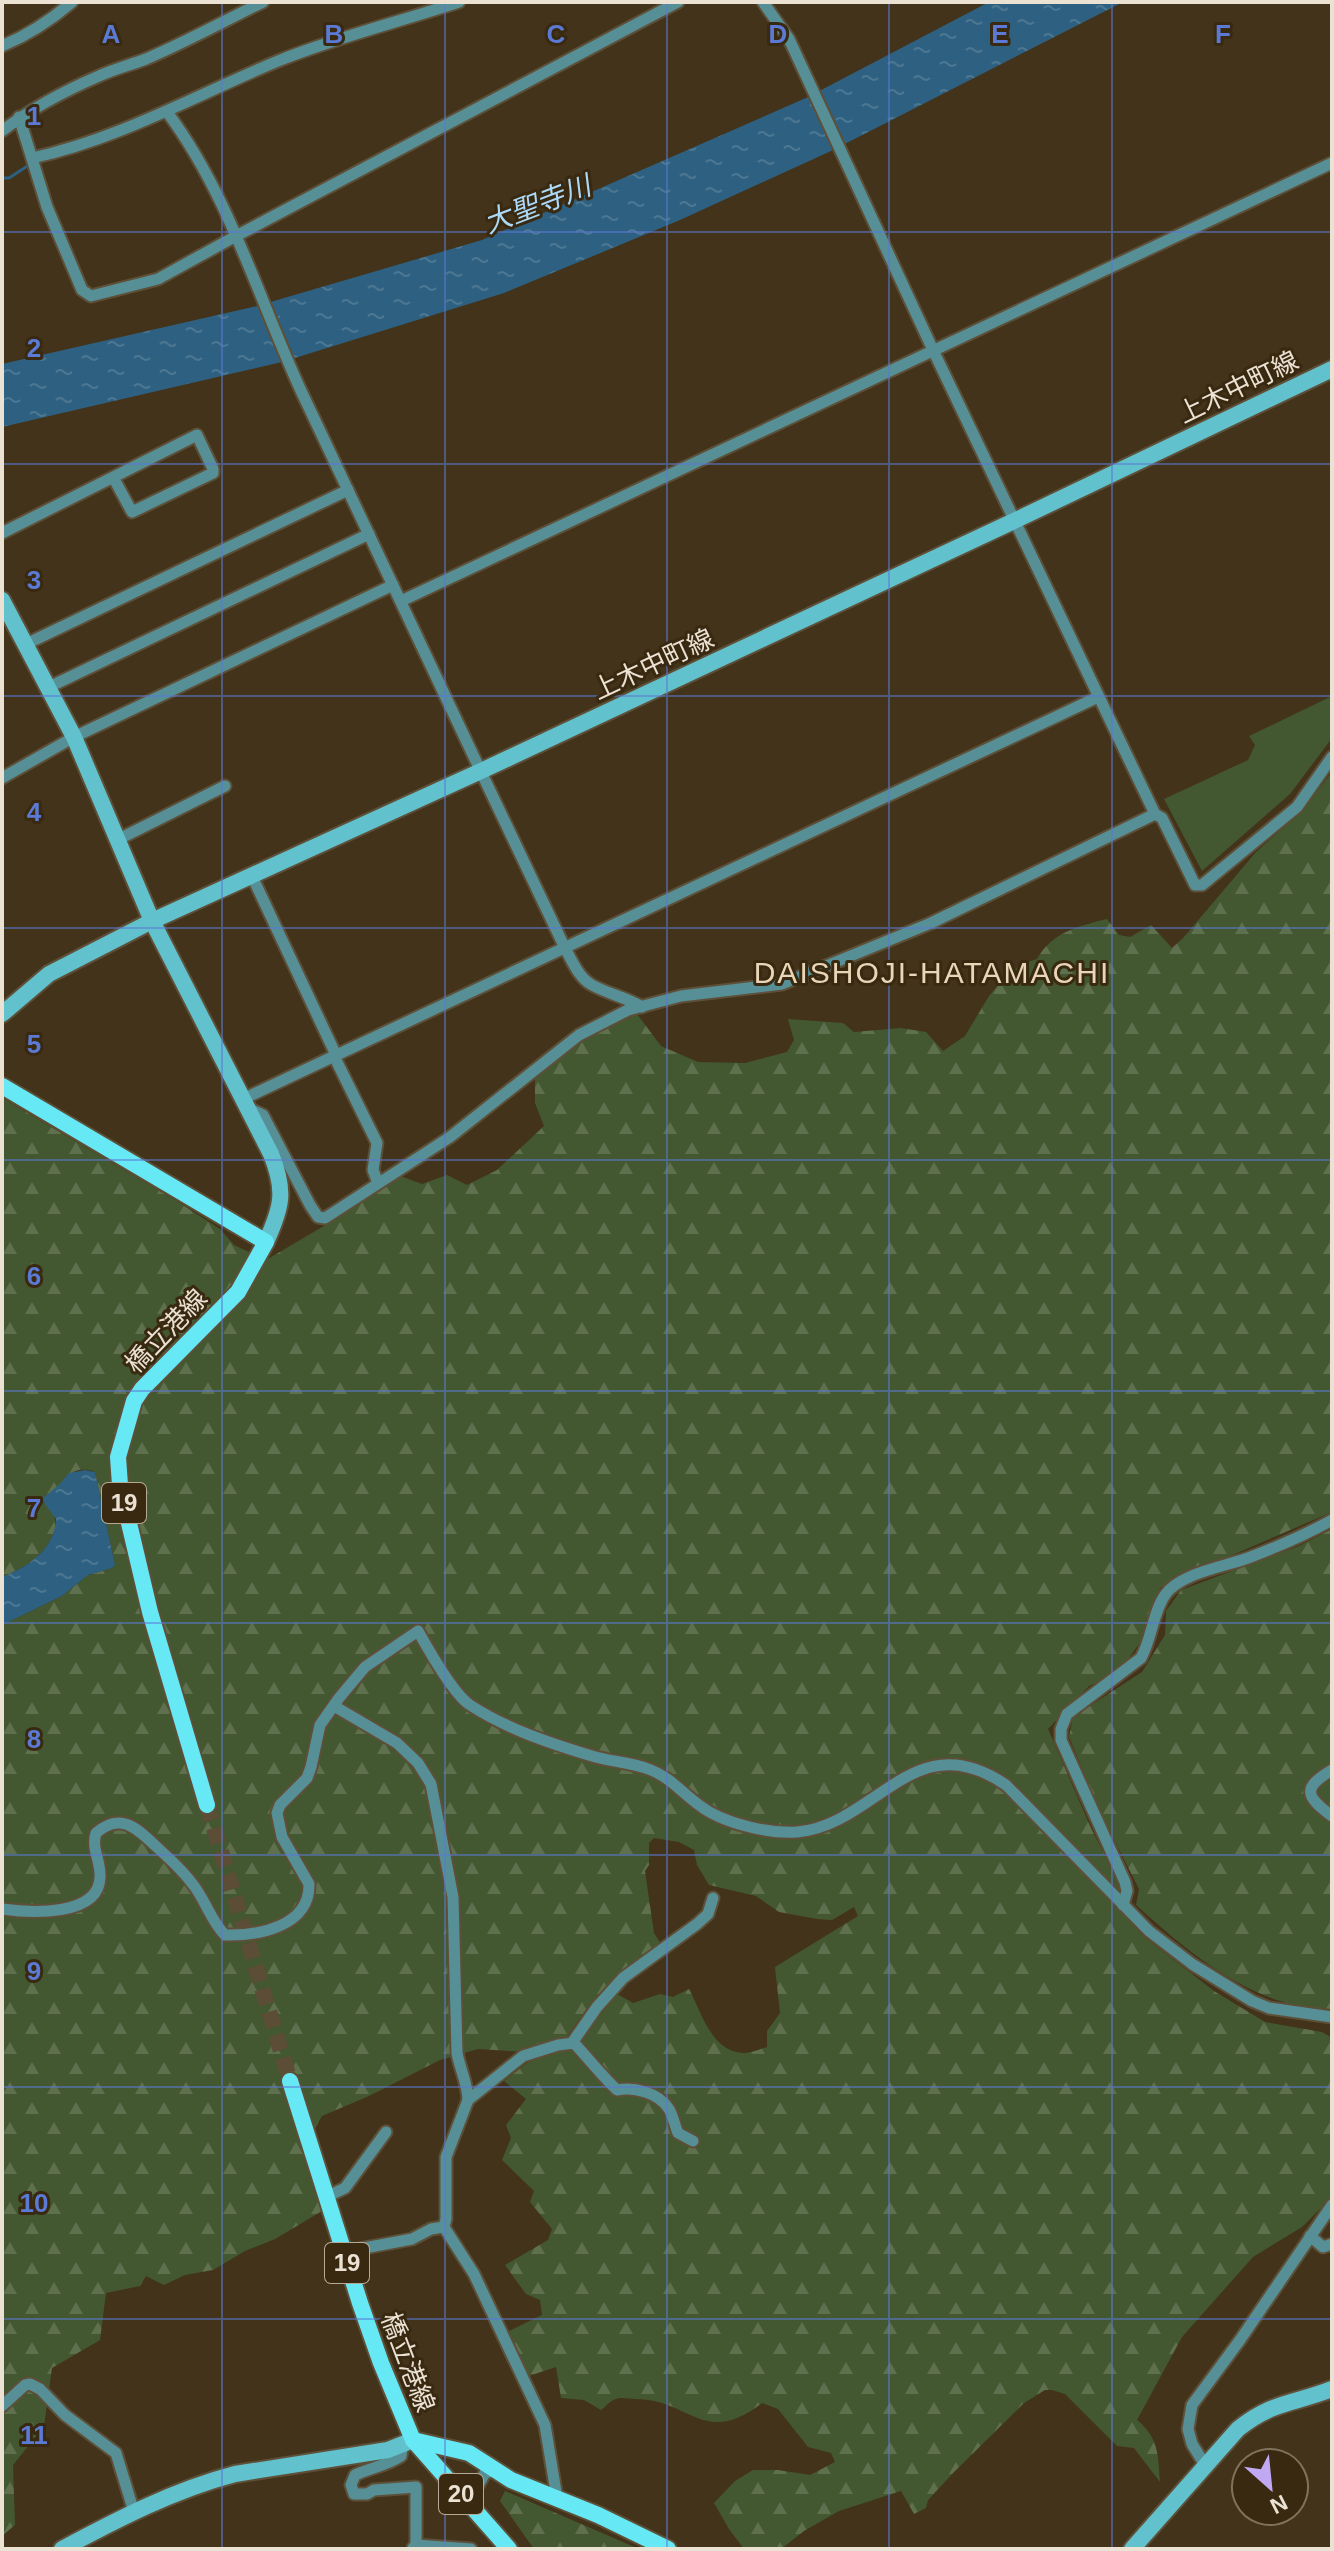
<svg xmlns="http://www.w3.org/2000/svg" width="1334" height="2551" viewBox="0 0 1334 2551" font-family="Arial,'Noto Sans JP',sans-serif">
  <defs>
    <pattern id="forest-firs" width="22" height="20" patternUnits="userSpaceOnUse" patternTransform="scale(2)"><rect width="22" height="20" fill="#435830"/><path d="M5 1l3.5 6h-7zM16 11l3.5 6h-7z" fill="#5e704d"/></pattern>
    <pattern id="water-ripples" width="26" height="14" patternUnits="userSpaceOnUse" patternTransform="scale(2)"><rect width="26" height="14" fill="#2e6181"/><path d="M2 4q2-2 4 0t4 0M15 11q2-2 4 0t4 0" fill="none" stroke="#4c7792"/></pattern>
  </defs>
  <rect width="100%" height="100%" fill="#42331a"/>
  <!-- green -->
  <polygon fill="#435830" points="1332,696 1332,738 1290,794 1202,871 1164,799 1248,760 1255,745 1249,736"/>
  <!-- forest -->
  <g fill="url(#forest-firs)">
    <path d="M1332,772V1512L1228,1557L1192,1568L1160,1588L1144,1637L1118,1673L1089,1686L1048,1729L1091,1828L1119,1883L1122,1912L1143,1936L1214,1991L1265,2022L1322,2032L1332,2038V2197L1302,2227L1253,2257L1182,2337L1137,2420C1159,2438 1158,2455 1160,2482L1134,2448L1117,2446L1065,2394L1052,2390H1045L1024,2403L954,2472L928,2500L926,2508L914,2514L901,2491L839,2511L804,2531L781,2549H744L729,2529L714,2503L735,2481L753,2470H778L810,2475L835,2462L831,2453L808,2447L778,2409L762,2403C704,2448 690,2399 635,2399C630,2399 621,2397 616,2399C611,2400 605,2407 601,2410L584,2400L561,2398L556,2367L526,2377L507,2332L542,2315L540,2300L526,2294L505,2265L548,2240L552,2229L530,2202L534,2191L502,2160L511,2138L506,2125L526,2099L504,2081L527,2063L579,2042L617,1994L633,2003L660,1994L673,1997L689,1989C702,2013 711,2051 743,2053C751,2053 760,2049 767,2047V2031L780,2013L775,1967L858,1916L854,1907L832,1920L817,1919L779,1912L756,1896L709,1885L697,1865L694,1850L679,1842L654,1838L649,1843V1865L645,1871L654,1933L661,1944L609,1985L590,2004L566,2038L526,2052L478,2049L440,2060L369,2096L322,2116L303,2149L322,2211L275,2239L245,2251L213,2270L185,2275L164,2285L146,2276L140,2286L106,2293L100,2340L52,2368L44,2426L13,2465L15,2525L2,2536V1625L62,1596L88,1575L112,1568L115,1565L95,1472C72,1463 61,1481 57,1501C56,1505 54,1509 54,1514C55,1521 57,1524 54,1532C45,1556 24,1568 2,1577V1098L175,1200L220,1229L234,1245L266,1260L329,1223L376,1190L400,1176L422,1184L447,1175L467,1185L497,1170L544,1126L535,1103V1073L580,1041L637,1014L661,1046L698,1062L745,1063L787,1052L794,1040L788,1019L843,1023L854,1032L901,1028L926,1032L943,1051L965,1036L989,996L1005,977L1022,964L1037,959C1052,932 1079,926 1107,919L1119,935L1130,937L1151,925L1172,948L1184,937L1256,852L1301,812Z"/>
    <path d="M1332,1529V2009C1320,2008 1306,2008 1294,2005C1233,1990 1181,1946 1136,1905L1139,1889L1101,1814L1069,1737L1073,1717L1142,1672L1165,1635L1166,1611L1181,1590L1299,1546Z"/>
    <polygon points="505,2491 639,2549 534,2549 500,2501"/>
  </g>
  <!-- water -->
  <g fill="url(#water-ripples)">
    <polygon points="989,2 1123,2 831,151 680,220 504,293 282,362 2,427 2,364 257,306 482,240 806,98"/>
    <path d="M85,1470L95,1472L115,1565L112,1568L88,1575L62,1596L2,1625V1577C28,1567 55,1549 56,1519L45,1504L43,1498L60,1484L69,1473Z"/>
  </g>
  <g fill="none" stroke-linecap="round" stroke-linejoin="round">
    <!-- stream -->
    <polyline stroke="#2e6181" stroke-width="3" points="2,178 9,178 29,165"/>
    <!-- primary-tunnel -->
    <polyline stroke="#5b4d36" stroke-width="16" stroke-dasharray="16 8" stroke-linecap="butt" points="207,1805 290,2081"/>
    <!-- street casing -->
    <g stroke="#5d4f38" stroke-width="15">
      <g id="street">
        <polyline points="763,2 789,39 933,350 1155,814 1162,818 1195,885 1202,885 1297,807 1332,757"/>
        <path d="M2,46C28,35 51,20 72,2"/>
        <path d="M167,112C230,196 259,301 303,395C390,580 477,764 565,948C572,961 579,978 592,985C608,994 626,997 642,1007"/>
        <polyline points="19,117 47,207 82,290 91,296 158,279 236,236 678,2"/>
        <path d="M2,131C32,108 64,91 99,76C114,69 130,65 146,59C186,42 224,21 263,2"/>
        <path d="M32,158C119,139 196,95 278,61C337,37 399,22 459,2"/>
        <polyline points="2,533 197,435 213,469 213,473 132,512 113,477"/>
        <polyline points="401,601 1332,163"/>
        <polyline points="26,644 348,490"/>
        <polyline points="49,687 369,534"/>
        <polyline points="2,778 74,737 393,585"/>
        <polyline points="117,840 225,786"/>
        <polyline points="251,874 336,1055"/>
        <polyline points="334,1056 377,1143 373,1170 378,1183"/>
        <polyline points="243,1099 1098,697"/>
        <polyline points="248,1108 263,1115 310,1205 318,1217 325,1218 450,1137 579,1035 628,1010 681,996 782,984 931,923 1155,814"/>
        <path d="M334,1706L397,1743L418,1763L431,1784L453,1897L457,2053C460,2069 468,2085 468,2100"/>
        <path d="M1332,1770C1302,1788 1305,1796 1332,1816"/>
        <path d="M1123,1905L1127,1891L1125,1882L1061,1740V1729L1067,1714L1141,1658C1152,1638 1153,1612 1165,1595C1180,1573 1224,1567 1248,1558C1277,1547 1305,1535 1332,1520"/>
        <path d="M2,1909C30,1913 99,1917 100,1877C101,1861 91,1849 96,1833C123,1809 141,1833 160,1850C171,1860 182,1870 191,1882C205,1898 210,1920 225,1935C257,1936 310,1927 309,1884L282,1837L277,1813L280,1805L307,1778L311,1767L320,1725L339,1698L365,1667L418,1631C428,1649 453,1694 470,1705C507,1729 549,1743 592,1756C611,1762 632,1762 651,1770C671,1778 682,1793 699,1805C722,1823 768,1834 797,1832C877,1825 914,1722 1006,1785L1149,1931L1192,1964L1252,2001L1269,2008L1332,2017"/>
        <polyline points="572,2043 597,2007 623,1978 697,1924 708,1914 713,1898"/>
        <polyline points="326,2197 345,2188 386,2132"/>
        <polyline points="1310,2236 1323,2247 1332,2244"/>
        <polyline points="343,2252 412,2239 431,2229 444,2227"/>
        <polyline points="2,2406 25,2385 30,2384 40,2389 65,2415 116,2453 134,2512"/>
        <path d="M403,2444L401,2456C388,2465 370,2468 355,2475L351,2485L354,2494H367L374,2490L416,2487V2545"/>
        <polyline points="1205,2465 1192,2444 1188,2429 1192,2405 1240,2340 1332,2205"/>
        <path d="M557,2498L545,2425L474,2274L444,2227L446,2219V2157L468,2100L523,2056L558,2045L574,2043C588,2058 602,2076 617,2090C634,2087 658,2092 669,2109C673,2116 675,2126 678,2133L693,2141"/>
        <polyline points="472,2507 476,2489 485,2473 494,2471"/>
        <polyline points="413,2548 416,2545 471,2549"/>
      </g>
    </g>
    <!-- secondary casing -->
    <g stroke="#5d4f38" stroke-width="20">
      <g id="secondary">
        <path d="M2,600L74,737L152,921L271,1154C286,1191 282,1207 266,1242"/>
        <polyline points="2,1014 49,974 152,921 481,771 1016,520 1332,369"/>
        <path d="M62,2549C118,2519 174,2490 235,2474L388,2450L413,2440"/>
        <path d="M1132,2549L1238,2429C1273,2401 1294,2404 1332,2389"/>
      </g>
    </g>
    <!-- primary casing -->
    <g stroke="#5d4f38" stroke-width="20">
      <g id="primary">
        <polyline points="2,1086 266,1242 238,1292 142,1389 134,1401 118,1457 120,1485 150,1612 207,1805"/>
        <polyline points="290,2081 360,2303 381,2363 413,2440 509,2549"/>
        <polyline points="413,2440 469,2453 511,2480 598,2515 668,2549"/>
      </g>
    </g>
    <!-- street -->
    <use href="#street" stroke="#568f95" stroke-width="11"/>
    <!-- secondary -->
    <use href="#secondary" stroke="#61c1cc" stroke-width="16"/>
    <!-- primary -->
    <use href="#primary" stroke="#66e8f5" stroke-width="16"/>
  </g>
  <!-- grid -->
  <path fill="none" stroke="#5b7ad6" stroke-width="2" stroke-opacity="0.55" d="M222,2V2549M445,2V2549M667,2V2549M889,2V2549M1112,2V2549M2,232H1332M2,464H1332M2,696H1332M2,928H1332M2,1160H1332M2,1391H1332M2,1623H1332M2,1855H1332M2,2087H1332M2,2319H1332"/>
  <g text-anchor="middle" stroke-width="6" stroke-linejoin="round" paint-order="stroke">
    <!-- shield labels -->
    <g fill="#382910" stroke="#b5aa98" stroke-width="2">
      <rect x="102" y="1483" width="44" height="40" rx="6"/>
      <rect x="325" y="2243" width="44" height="40" rx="6"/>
      <rect x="439" y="2474" width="44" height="40" rx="6"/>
    </g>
    <g font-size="24" font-weight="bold" fill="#ebe2d3">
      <text x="124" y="1511">19</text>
      <text x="347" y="2271">19</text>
      <text x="461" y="2502">20</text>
    </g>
    <!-- street labels -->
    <g font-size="26" fill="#ebe2d3" stroke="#382910">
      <text transform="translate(1238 387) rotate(-26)" y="9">上木中町線</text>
      <text transform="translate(653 664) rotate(-25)" y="9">上木中町線</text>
      <text transform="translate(166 1331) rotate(-46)" y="9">橋立港線</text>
      <text transform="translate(408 2362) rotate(69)" y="9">橋立港線</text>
    </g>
    <!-- water labels -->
    <g font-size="28" font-style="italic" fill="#acd9f7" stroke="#382910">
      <text transform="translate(537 204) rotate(-21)" y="10">大聖寺川</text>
    </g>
    <!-- quarter labels -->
    <g font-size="30" letter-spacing="2" fill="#e9d6b8" stroke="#382910">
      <text x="932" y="983">DAISHOJI-HATAMACHI</text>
    </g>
  </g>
  <g font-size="26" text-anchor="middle" font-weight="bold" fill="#5b7ad6" stroke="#382910" stroke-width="6" stroke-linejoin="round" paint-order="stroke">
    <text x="111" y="43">A</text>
    <text x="334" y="43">B</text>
    <text x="556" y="43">C</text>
    <text x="778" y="43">D</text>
    <text x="1000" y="43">E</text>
    <text x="1223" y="43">F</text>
    <text x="34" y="125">1</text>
    <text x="34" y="357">2</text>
    <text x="34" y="589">3</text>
    <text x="34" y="821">4</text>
    <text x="34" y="1053">5</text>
    <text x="34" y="1285">6</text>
    <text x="34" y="1517">7</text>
    <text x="34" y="1748">8</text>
    <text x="34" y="1980">9</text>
    <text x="34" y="2212">10</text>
    <text x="34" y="2444">11</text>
  </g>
  <!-- border -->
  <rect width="1334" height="2551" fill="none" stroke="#ebe2d3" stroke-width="8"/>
  <!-- north arrow -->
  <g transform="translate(1270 2487) rotate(153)"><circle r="38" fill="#382910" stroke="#80735e" stroke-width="2"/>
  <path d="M0-6L14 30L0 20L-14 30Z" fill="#c1a8f3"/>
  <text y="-12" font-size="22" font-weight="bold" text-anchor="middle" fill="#ebe2d3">N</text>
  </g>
</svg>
